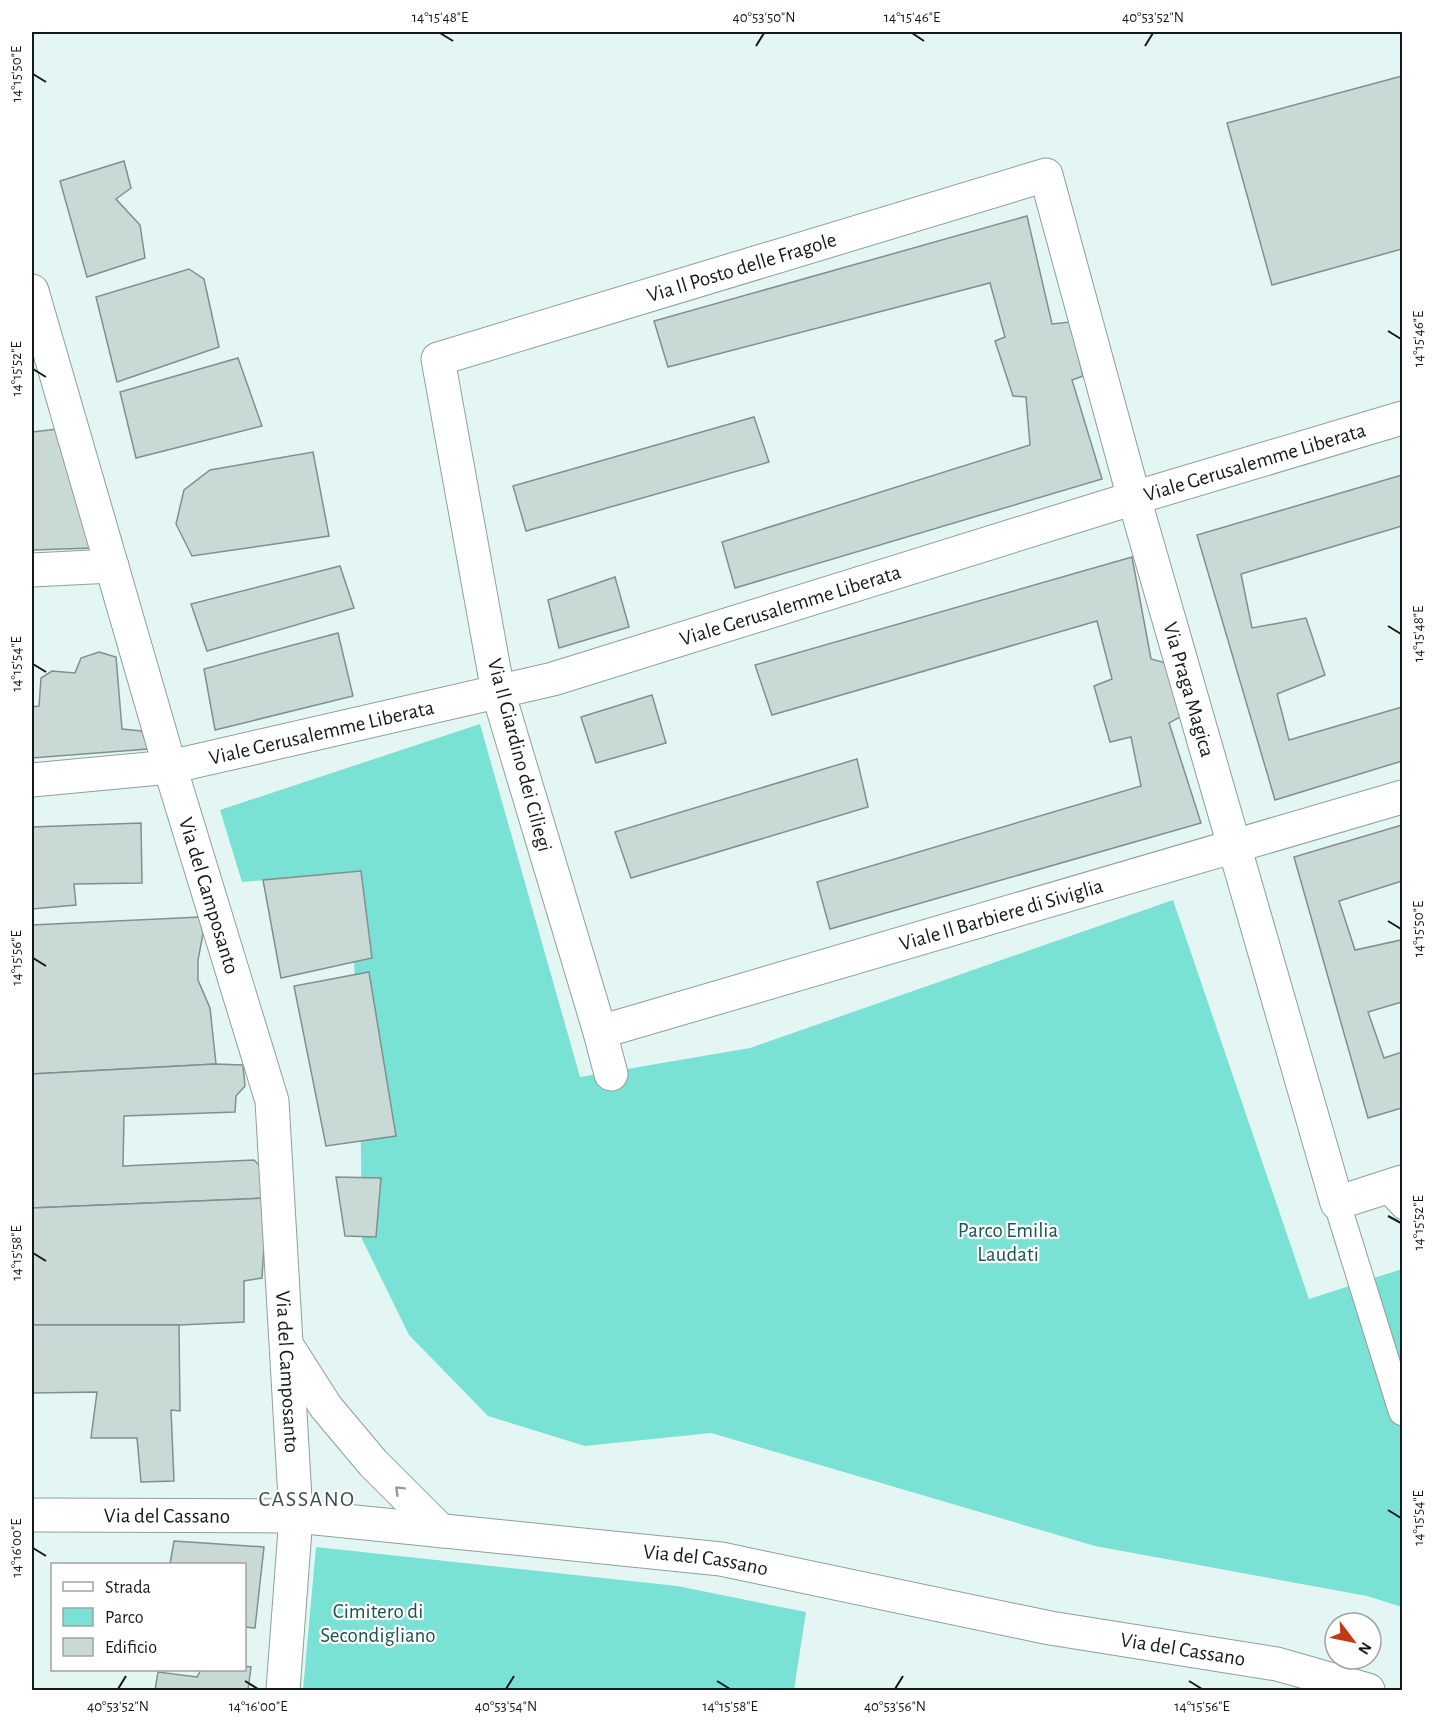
<svg xmlns="http://www.w3.org/2000/svg" width="1434" height="1722" viewBox="0 0 1434 1722" font-family="'Alegreya Sans',sans-serif">
  <rect width="100%" height="100%" fill="#e4f6f3"/>
  <!-- green -->
  <g fill="#7ae2d4">
    <polygon points="480,724 580,1077 750,1048 1173,900 1309,1299 1402,1269 1402,1607 1367,1596 1095,1546 711,1433 585,1446 488,1416 409,1335 362,1239 360,1072 353,944 342,873 242,882 220,810"/>
    <polygon points="316,1547 677,1586 806,1612 794,1690 303,1690"/>
  </g>
  <!-- building -->
  <g fill="#c8d9d6" stroke="#80908e" stroke-width="1.5">
    <polygon points="1402,76 1402,249 1272,285 1227,123"/>
    <polygon points="124,161 131,188 116,199 140,225 145,258 87,277 60,181"/>
    <polygon points="1027,216 1052,324 1070,322 1083,376 1072,380 1102,479 735,588 722,542 1030,445 1026,397 1013,396 995,341 1005,337 990,283 668,367 654,321"/>
    <polygon points="189,269 204,279 219,347 117,382 96,297"/>
    <polygon points="238,358 262,426 136,458 120,392"/>
    <polygon points="754,417 769,462 526,531 513,486"/>
    <polygon points="58,429 94,548 32,550 32,432"/>
    <polygon points="313,452 329,536 192,556 176,524 184,490 210,470"/>
    <polygon points="1402,475 1402,526 1241,574 1252,628 1306,618 1325,675 1277,694 1289,740 1402,707 1402,761 1275,800 1197,535"/>
    <polygon points="1132,557 1151,659 1166,663 1182,716 1169,723 1201,823 830,929 817,882 1141,786 1131,737 1110,742 1094,686 1112,679 1097,621 772,715 755,665"/>
    <polygon points="340,566 354,608 207,651 191,604"/>
    <polygon points="615,577 629,627 559,648 548,600"/>
    <polygon points="338,633 353,696 215,730 204,669"/>
    <polygon points="99,652 116,657 122,729 142,731 148,749 32,758 32,707 39,706 41,678 52,671 75,673 81,658"/>
    <polygon points="652,695 666,743 596,763 581,717"/>
    <polygon points="857,759 868,807 631,878 615,832"/>
    <polygon points="141,823 142,883 74,884 76,905 32,909 32,827"/>
    <polygon points="1402,825 1402,881 1339,901 1355,950 1401,940 1402,945 1402,1002 1368,1012 1384,1058 1402,1052 1402,1108 1368,1118 1294,857"/>
    <polygon points="361,871 372,958 281,978 263,880"/>
    <polygon points="200,917 203,934 198,960 198,980 210,1008 216,1064 32,1074 32,925"/>
    <polygon points="369,972 396,1136 326,1146 294,986"/>
    <polygon points="216,1064 243,1065 245,1086 236,1096 235,1112 124,1116 123,1166 254,1160 264,1170 267,1198 32,1208 32,1074"/>
    <polygon points="336,1177 381,1178 376,1237 345,1236"/>
    <polygon points="267,1198 262,1278 244,1281 244,1322 179,1325 32,1325 32,1208"/>
    <polygon points="32,1325 179,1325 180,1411 171,1410 174,1481 141,1482 137,1438 91,1438 97,1392 32,1393"/>
    <polygon points="174,1541 264,1547 255,1628 244,1627 244,1564 170,1564"/>
    <polygon points="244,1666 251,1667 248,1690 155,1690 158,1672 197,1677 201,1670 244,1670"/>
  </g>
  <g fill="none" stroke-linecap="round" stroke-linejoin="round">
    <!-- service casing -->
    <g stroke="#8e9f9c" stroke-width="20">
      <polyline id="service" points="1382,1189 1402,1210"/>
    </g>
    <!-- pedestrian casing -->
    <g stroke="#8e9f9c" stroke-width="28">
      <polyline id="pedestrian" points="1337,1203 1402,1412"/>
    </g>
    <!-- minor casing -->
    <g stroke="#8e9f9c" stroke-width="35">
      <g id="minor">
        <path id="s1" d="M32,291L170,767L272,1101L296,1516"/>
        <polyline points="32,570 112,566"/>
        <path id="s2" d="M32,780L170,767L553,679L1134,498L1402,418"/>
        <path id="s3" d="M600,1032L1402,797"/>
        <path id="s4" d="M611,1074L600,1032L498,692L438,359L1046,175L1134,498L1337,1203L1402,1182"/>
        <polyline points="287,1346 326,1407 373,1463 441,1531"/>
      </g>
    </g>
    <!-- secondary casing -->
    <g stroke="#8e9f9c" stroke-width="35">
      <g id="secondary">
        <path id="s5" d="M32,1515L296,1516L721,1559L1050,1628L1277,1664L1368,1690"/>
        <polyline points="283,1690 296,1516"/>
      </g>
    </g>
    <!-- service -->
    <use href="#service" stroke="#fff" stroke-width="18"/>
    <!-- pedestrian -->
    <use href="#pedestrian" stroke="#fff" stroke-width="26"/>
    <!-- minor -->
    <use href="#minor" stroke="#fff" stroke-width="33"/>
    <!-- secondary -->
    <use href="#secondary" stroke="#fff" stroke-width="33"/>
  </g>
  <!-- one-way arrows -->
  <defs><path id="oneway-chevron" d="M-2-3.5L2.5 0L-2 3.5" fill="none" stroke-width="1.6" stroke-linecap="round" stroke-linejoin="round" transform="scale(1.5)"/></defs>
  <use stroke="#959898" href="#oneway-chevron" transform="translate(399 1490) rotate(-135)"/>
  <!-- ticks -->
  <path fill="none" stroke="#131a19" stroke-width="2" d="M440,33L453,41M912,33L924,41M756,46L764,33M1145,46L1153,33M33,74L46,82M1388,331L1401,339M33,369L46,377M1388,626L1401,634M33,664L46,672M1388,921L1401,929M33,958L46,966M1388,1216L1401,1223M33,1253L46,1261M1388,1510L1401,1518M33,1548L46,1556M245,1681L258,1689M717,1681L730,1689M1189,1681L1202,1689M118,1689L126,1676M506,1689L514,1676M895,1689L903,1676"/>
  <g text-anchor="middle" stroke-width="4.5" stroke-linejoin="round" paint-order="stroke">
    <!-- street labels -->
    <g font-size="21" fill="#131a19" stroke="#fff">
      <text dy="7" stroke="none"><textPath href="#s4" startOffset="1054">Via Il Posto delle Fragole</textPath></text>
      <text dy="7" stroke="none"><textPath href="#s2" startOffset="1266">Viale Gerusalemme Liberata</textPath></text>
      <text dy="7" stroke="none"><textPath href="#s2" startOffset="780">Viale Gerusalemme Liberata</textPath></text>
      <text dy="7" stroke="none"><textPath href="#s4" startOffset="1906">Via Praga Magica</textPath></text>
      <text dy="7" stroke="none"><textPath href="#s2" startOffset="294">Viale Gerusalemme Liberata</textPath></text>
      <text transform="translate(520 755) rotate(75)" y="7">Via Il Giardino dei Ciliegi</text>
      <text dy="7" stroke="none"><textPath href="#s1" startOffset="630">Via del Camposanto</textPath></text>
      <text dy="7" stroke="none"><textPath href="#s3" startOffset="418">Viale Il Barbiere di Siviglia</textPath></text>
      <text dy="7" stroke="none"><textPath href="#s1" startOffset="1116">Via del Camposanto</textPath></text>
      <text dy="7" stroke="none"><textPath href="#s5" startOffset="135">Via del Cassano</textPath></text>
      <text dy="7" stroke="none"><textPath href="#s5" startOffset="676">Via del Cassano</textPath></text>
      <text dy="7" stroke="none"><textPath href="#s5" startOffset="1162">Via del Cassano</textPath></text>
    </g>
    <!-- park labels -->
    <g font-size="21" fill="#1a554f" stroke="#fff">
      <text x="1008" y="1237">Parco Emilia<tspan x="1008" dy="24">Laudati</tspan></text>
      <text x="378" y="1618">Cimitero di<tspan x="378" dy="24">Secondigliano</tspan></text>
    </g>
    <!-- neighbourhood labels -->
    <g font-size="22" letter-spacing="1.5" fill="#3f4e4c" stroke="#fff">
      <text x="307" y="1506">CASSANO</text>
    </g>
  </g>
  <!-- border -->
  <rect width="1434" height="1722" fill="none" stroke="#ffffff" stroke-width="66"/>
  <!-- legend -->
  <rect x="51" y="1563" width="195" height="108" fill="#ffffff" stroke="#a1a3a3" stroke-width="1.5"/>
  <rect x="63" y="1582" width="30" height="9" fill="#ffffff" stroke="#a1a3a3" stroke-width="1.5"/>
  <text x="105" y="1593" font-size="18" fill="#131a19">Strada</text>
  <rect x="63" y="1608" width="30" height="18" fill="#7ae2d4" stroke="#a1a3a3" stroke-width="1.5"/>
  <text x="105" y="1623" font-size="18" fill="#131a19">Parco</text>
  <rect x="63" y="1638" width="30" height="18" fill="#c8d9d6" stroke="#a1a3a3" stroke-width="1.5"/>
  <text x="105" y="1653" font-size="18" fill="#131a19">Edificio</text>
  <!-- north arrow -->
  <g transform="translate(1353 1641) rotate(122)"><circle r="28" fill="#ffffff" stroke="#a1a3a3" stroke-width="1.5"/>
  <path d="M0-4.5L10 22L0 15L-10 22Z" fill="#c33916"/>
  <text y="-9" font-size="16" font-weight="bold" text-anchor="middle" fill="#131a19">N</text>
  </g>
  <rect x="33" y="33" width="1368" height="1656" fill="none" stroke="#131a19" stroke-width="2"/>
  <g font-size="15" text-anchor="middle" fill="#131a19">
    <text x="440" y="22">14°15'48"E</text>
    <text x="764" y="22">40°53'50"N</text>
    <text x="912" y="22">14°15'46"E</text>
    <text x="1153" y="22">40°53'52"N</text>
    <text transform="translate(16 74) rotate(-90)" y="5">14°15'50"E</text>
    <text transform="translate(1418 339) rotate(-90)" y="5">14°15'46"E</text>
    <text transform="translate(16 369) rotate(-90)" y="5">14°15'52"E</text>
    <text transform="translate(1418 634) rotate(-90)" y="5">14°15'48"E</text>
    <text transform="translate(16 664) rotate(-90)" y="5">14°15'54"E</text>
    <text transform="translate(1418 929) rotate(-90)" y="5">14°15'50"E</text>
    <text transform="translate(16 958) rotate(-90)" y="5">14°15'56"E</text>
    <text transform="translate(1418 1223) rotate(-90)" y="5">14°15'52"E</text>
    <text transform="translate(16 1253) rotate(-90)" y="5">14°15'58"E</text>
    <text transform="translate(1418 1518) rotate(-90)" y="5">14°15'54"E</text>
    <text transform="translate(16 1548) rotate(-90)" y="5">14°16'00"E</text>
    <text x="118" y="1711">40°53'52"N</text>
    <text x="258" y="1711">14°16'00"E</text>
    <text x="506" y="1711">40°53'54"N</text>
    <text x="730" y="1711">14°15'58"E</text>
    <text x="895" y="1711">40°53'56"N</text>
    <text x="1202" y="1711">14°15'56"E</text>
  </g>
</svg>
